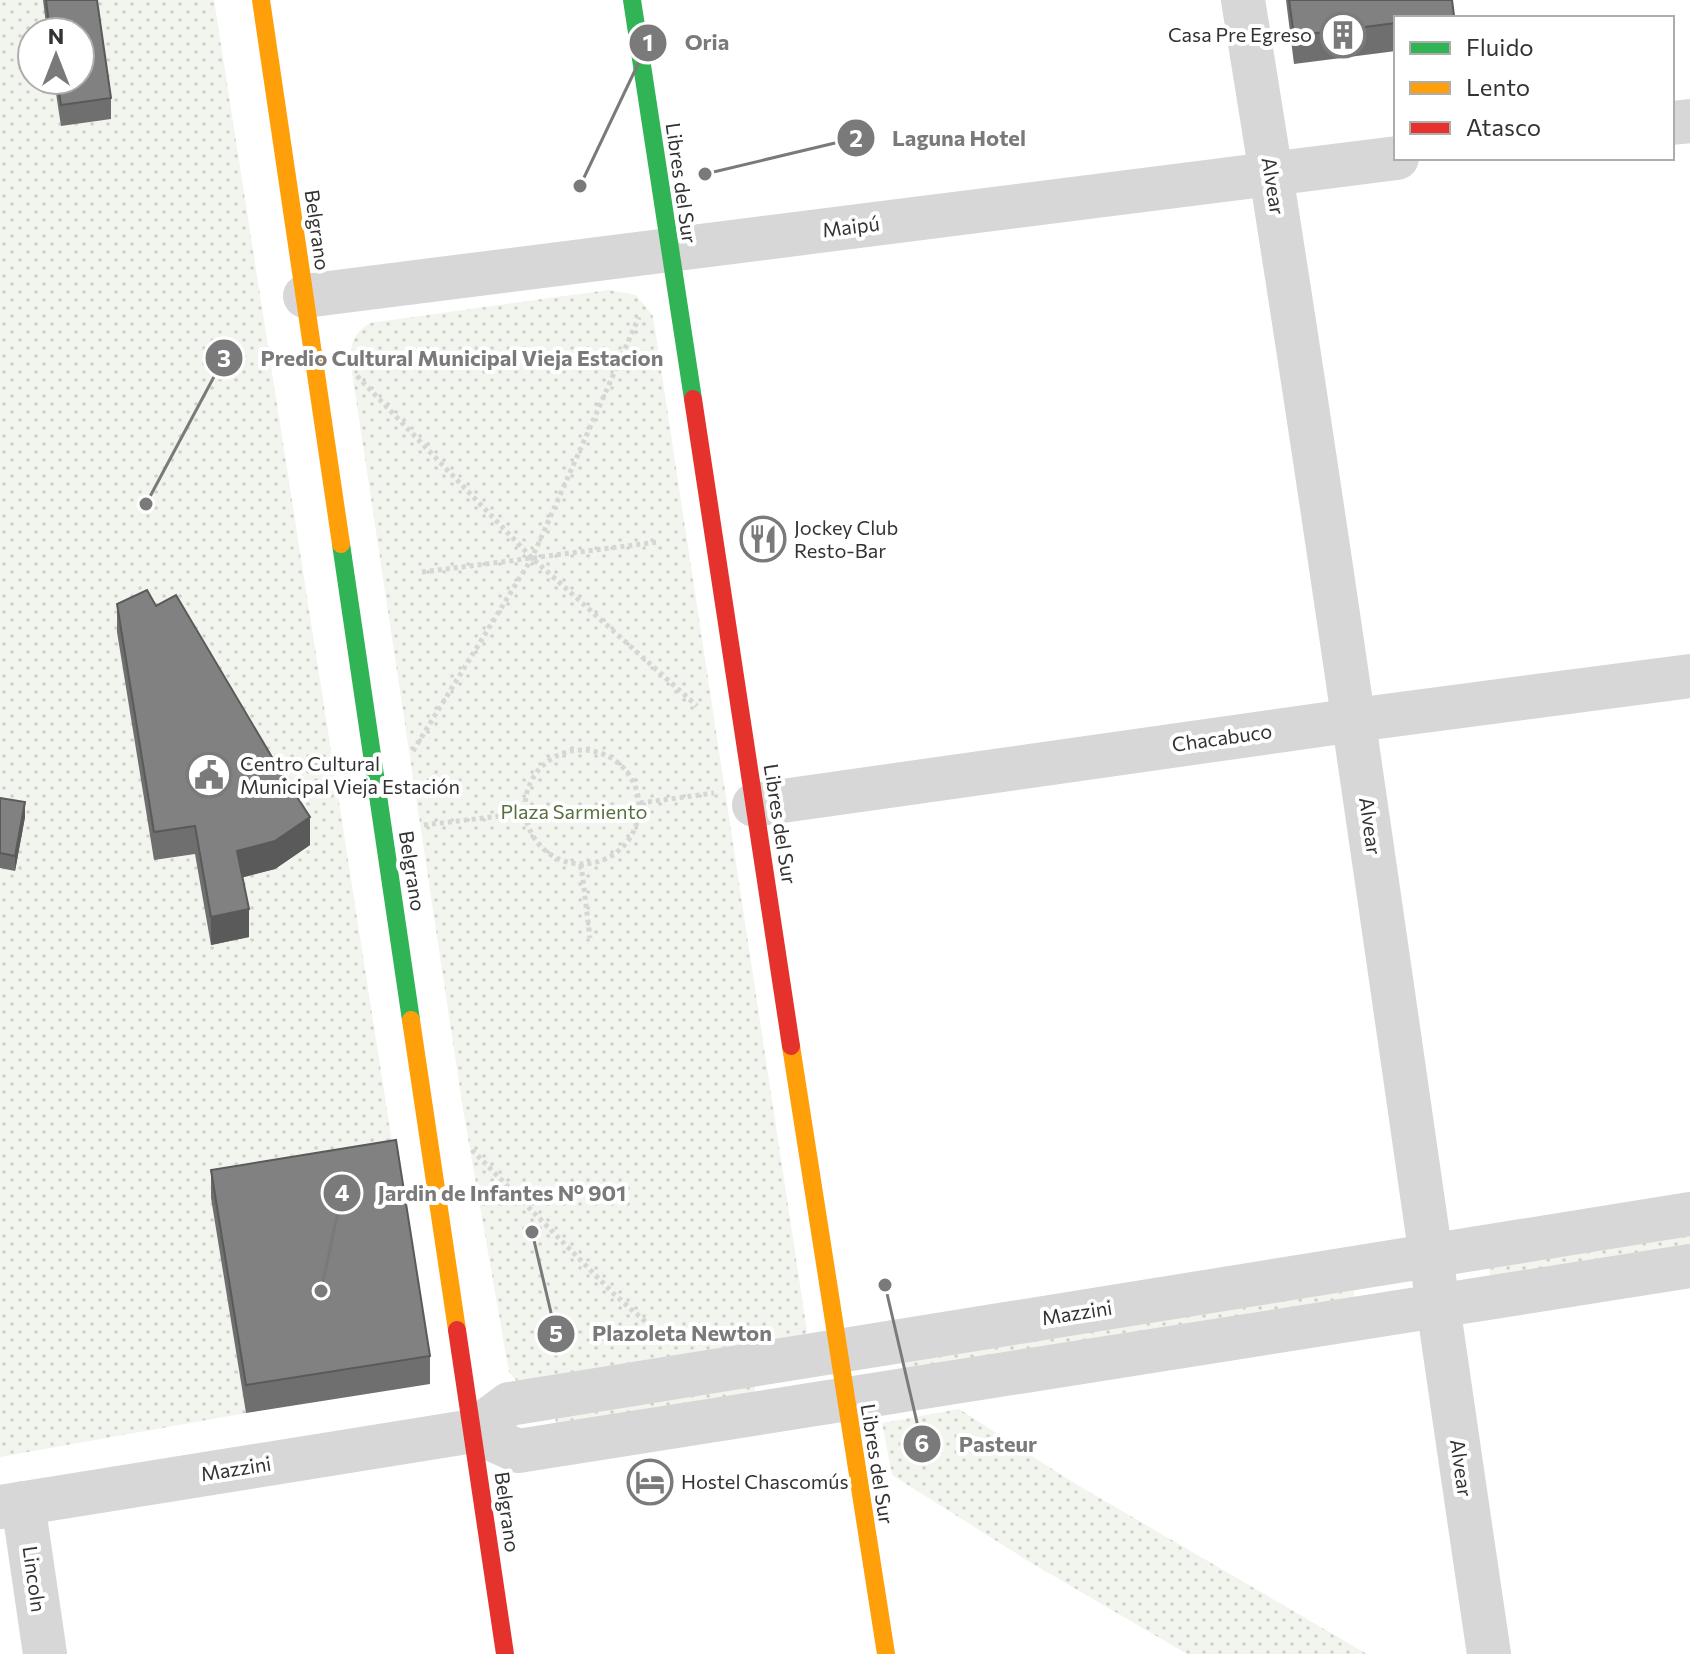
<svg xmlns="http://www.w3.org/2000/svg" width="1690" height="1654" viewBox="0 0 1690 1654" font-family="Commissioner,sans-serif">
  <defs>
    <pattern id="green-dots" width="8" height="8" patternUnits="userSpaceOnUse" patternTransform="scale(2)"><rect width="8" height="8" fill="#f1f5ed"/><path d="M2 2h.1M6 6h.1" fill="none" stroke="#cfd2cc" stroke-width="1.8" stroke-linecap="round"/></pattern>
  </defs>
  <rect width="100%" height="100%" fill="#fff"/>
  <!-- green -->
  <g fill="url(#green-dots)" fill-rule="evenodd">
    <path d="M0,0H214L396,1168L211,1198L246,1413L0,1457ZM32,32H80V80H32Z"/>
    <path d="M608,290L636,295L653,316L807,1331L803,1339L520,1385L509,1372L463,1109L350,359C351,342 355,332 370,323Z"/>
    <polygon points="1690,1227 1690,1251 1490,1277 1489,1266"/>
    <polygon points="1354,1290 1354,1300 904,1371 903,1360"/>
    <polygon points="755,1384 755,1394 556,1426 555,1415"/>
    <polygon points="959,1409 1074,1483 1367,1654 1187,1654 1030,1562 892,1475 882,1423"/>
  </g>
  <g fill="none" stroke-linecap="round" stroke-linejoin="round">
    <!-- path -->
    <g stroke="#d6d6d6" stroke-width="5" stroke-dasharray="4 4" stroke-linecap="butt">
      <polyline points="357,376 532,558 697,706"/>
      <polyline points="422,572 658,542"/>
      <circle cx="582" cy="807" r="57"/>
      <polyline points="413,751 532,558 639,317"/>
      <polyline points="640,803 714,793"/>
      <polyline points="424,825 526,813"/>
      <polyline points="581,864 590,938"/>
      <polyline points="472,1150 614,1294 665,1339"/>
    </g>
    <!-- street -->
    <g stroke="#d7d7d7" stroke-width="44">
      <path d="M1243,0C1333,550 1407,1103 1489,1654"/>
      <polyline points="1672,123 1690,121"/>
      <polyline points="305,296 1397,158"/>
      <polyline points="754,805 1355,720 1690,676"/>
      <polyline points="473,1431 518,1451 1690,1266"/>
      <polyline points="23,1503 45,1654"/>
      <polyline points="0,1507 473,1431 509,1404 1690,1214"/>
    </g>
    <!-- fast -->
    <g stroke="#30b455" stroke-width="18">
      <polyline points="632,0 693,399"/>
      <polyline points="341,544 411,1020"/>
    </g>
    <!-- slow -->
    <g stroke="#ff9f0a" stroke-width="18">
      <polyline points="261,0 341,544"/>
      <polyline points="411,1020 457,1330"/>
      <polyline points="791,1046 886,1654"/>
    </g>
    <!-- jam -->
    <g stroke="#e5322d" stroke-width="18">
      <polyline points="693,399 791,1046"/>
      <polyline points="457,1330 505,1654"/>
    </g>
  </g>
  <!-- wall -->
  <g fill="#6f6f6f">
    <polygon points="43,0 97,0 111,98 111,119 61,126 54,80 80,80 80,32 47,32"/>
    <polygon points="1286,0 1452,0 1454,18 1396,18 1396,51 1294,64"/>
    <polygon points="117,604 156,606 279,769 310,845 275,869 242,877 249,937 211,945 195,854 154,860 117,632"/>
    <polygon points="0,798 25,817 15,871 0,868"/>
    <polygon points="211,1170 430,1356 430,1384 246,1413 211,1198"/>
  </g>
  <!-- shaded-wall -->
  <g fill="#5a5a5a">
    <polygon points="25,802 25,817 15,871 15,856"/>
    <polygon points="310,817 310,845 275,869 237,879 237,851"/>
    <polygon points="249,909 249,937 211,945 211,917"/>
  </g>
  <!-- building -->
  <g fill="#818181" stroke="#5a5a5a" stroke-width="2">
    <polygon points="46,0 97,0 111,98 61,105 57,80 80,80 80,32 50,32"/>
    <polygon points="1289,0 1452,0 1454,16 1438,18 1396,18 1396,23 1294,36"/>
    <polygon points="147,590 156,606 176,595 279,769 310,817 275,841 237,851 249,909 211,917 195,826 154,832 117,604"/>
    <polygon points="0,798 25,802 15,856 0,853"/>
    <polygon points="396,1140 430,1356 246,1385 211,1170"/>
  </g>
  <!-- icons -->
  <defs>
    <g id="building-ring" transform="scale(2.3)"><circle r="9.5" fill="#fff" stroke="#7a7a7a" stroke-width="1.5"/><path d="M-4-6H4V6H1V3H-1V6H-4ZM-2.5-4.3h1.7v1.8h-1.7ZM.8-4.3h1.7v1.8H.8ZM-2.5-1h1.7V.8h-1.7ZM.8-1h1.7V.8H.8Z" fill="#7a7a7a"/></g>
    <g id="restaurant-ring" transform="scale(2.3)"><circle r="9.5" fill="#fff" stroke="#7a7a7a" stroke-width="1.5"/><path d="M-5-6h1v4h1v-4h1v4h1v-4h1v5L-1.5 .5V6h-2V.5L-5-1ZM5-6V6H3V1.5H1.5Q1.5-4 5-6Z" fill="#7a7a7a"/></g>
    <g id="civic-ring" transform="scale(2.3)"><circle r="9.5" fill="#fff" stroke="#7a7a7a" stroke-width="1.5"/><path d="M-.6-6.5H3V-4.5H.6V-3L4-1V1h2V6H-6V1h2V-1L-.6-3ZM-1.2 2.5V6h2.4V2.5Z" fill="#7a7a7a"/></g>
    <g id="hotel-ring" transform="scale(2.3)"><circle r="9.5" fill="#fff" stroke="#7a7a7a" stroke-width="1.5"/><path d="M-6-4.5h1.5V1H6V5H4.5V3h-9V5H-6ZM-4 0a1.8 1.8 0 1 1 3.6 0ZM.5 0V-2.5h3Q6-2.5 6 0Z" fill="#7a7a7a"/></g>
  </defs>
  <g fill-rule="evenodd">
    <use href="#building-ring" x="1343" y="35"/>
    <use href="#restaurant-ring" x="763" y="539"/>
    <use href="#civic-ring" x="209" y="775"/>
    <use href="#hotel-ring" x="650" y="1482"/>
  </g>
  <g text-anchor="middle" stroke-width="8" stroke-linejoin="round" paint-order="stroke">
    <!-- poi labels -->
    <g font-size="20" fill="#333" stroke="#fff" text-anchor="start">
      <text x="1312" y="42" text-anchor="end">Casa Pre Egreso</text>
      <text x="794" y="535">Jockey Club<tspan x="794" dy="23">Resto-Bar</tspan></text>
      <text x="240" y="771">Centro Cultural<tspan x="240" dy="23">Municipal Vieja Estación</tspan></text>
      <text x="681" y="1489">Hostel Chascomús</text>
    </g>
    <!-- street labels -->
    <g font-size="20" fill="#333" stroke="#fff">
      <text transform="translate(681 183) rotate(82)" y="7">Libres del Sur</text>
      <text transform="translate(1273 186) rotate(81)" y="7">Alvear</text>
      <text transform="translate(851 227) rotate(-7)" y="7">Maipú</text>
      <text transform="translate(317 230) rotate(82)" y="7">Belgrano</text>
      <text transform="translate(1222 738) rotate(-8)" y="7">Chacabuco</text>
      <text transform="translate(780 824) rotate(81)" y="7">Libres del Sur</text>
      <text transform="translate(1370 826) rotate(82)" y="7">Alvear</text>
      <text transform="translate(412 871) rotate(81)" y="7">Belgrano</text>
      <text transform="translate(1077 1313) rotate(-9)" y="7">Mazzini</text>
      <text transform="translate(877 1464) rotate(81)" y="7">Libres del Sur</text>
      <text transform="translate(1461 1468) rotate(82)" y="7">Alvear</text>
      <text transform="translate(236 1469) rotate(-9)" y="7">Mazzini</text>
      <text transform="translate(507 1512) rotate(82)" y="7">Belgrano</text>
      <text transform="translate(34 1579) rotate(82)" y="7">Lincoln</text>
    </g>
    <!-- park labels -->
    <g font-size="20" fill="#56703f" stroke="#fff">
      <text x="574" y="819">Plaza Sarmiento</text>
    </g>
  </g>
  <!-- callouts -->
  <path fill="none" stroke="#7a7a7a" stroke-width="3" d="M580 186L648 43M705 174L856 138M146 504L224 358M321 1291L342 1193M532 1232L556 1334M885 1285L922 1444"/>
  <g fill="#7a7a7a" stroke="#fff" stroke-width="3">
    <circle cx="580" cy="186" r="8"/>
    <circle cx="705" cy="174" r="8"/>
    <circle cx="146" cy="504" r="8"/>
    <circle cx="321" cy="1291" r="8"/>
    <circle cx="532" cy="1232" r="8"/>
    <circle cx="885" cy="1285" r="8"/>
    <circle cx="648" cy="43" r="20"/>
    <circle cx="856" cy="138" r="20"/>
    <circle cx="224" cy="358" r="20"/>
    <circle cx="342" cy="1193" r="20"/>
    <circle cx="556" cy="1334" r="20"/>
    <circle cx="922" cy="1444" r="20"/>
  </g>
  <g font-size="24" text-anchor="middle" font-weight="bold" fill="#fff">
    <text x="648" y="51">1</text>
    <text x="856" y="147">2</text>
    <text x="224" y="367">3</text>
    <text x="342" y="1201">4</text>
    <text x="556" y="1342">5</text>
    <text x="922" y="1452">6</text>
  </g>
  <g font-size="22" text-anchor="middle" font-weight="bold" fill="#7a7a7a" stroke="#fff" stroke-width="8" stroke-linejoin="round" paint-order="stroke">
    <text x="707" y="50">Oria</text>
    <text x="959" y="146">Laguna Hotel</text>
    <text x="462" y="366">Predio Cultural Municipal Vieja Estacion</text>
    <text x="502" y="1201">Jardin de Infantes Nº 901</text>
    <text x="682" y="1341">Plazoleta Newton</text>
    <text x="998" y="1452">Pasteur</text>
  </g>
  <!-- legend -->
  <rect x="1394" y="16" width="280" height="144" fill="#ffffff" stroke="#adadad" stroke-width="2"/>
  <rect x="1410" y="42" width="40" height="12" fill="#30b455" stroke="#adadad" stroke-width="2"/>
  <text x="1466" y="56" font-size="24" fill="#333333">Fluido</text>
  <rect x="1410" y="82" width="40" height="12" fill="#ff9f0a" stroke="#adadad" stroke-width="2"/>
  <text x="1466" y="96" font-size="24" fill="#333333">Lento</text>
  <rect x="1410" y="122" width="40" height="12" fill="#e5322d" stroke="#adadad" stroke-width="2"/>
  <text x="1466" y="136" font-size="24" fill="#333333">Atasco</text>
  <!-- north arrow -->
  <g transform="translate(56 56)"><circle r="38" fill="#ffffff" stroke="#adadad" stroke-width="2"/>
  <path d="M0-6L14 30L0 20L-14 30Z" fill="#7a7a7a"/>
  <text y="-12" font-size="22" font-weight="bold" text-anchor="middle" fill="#333333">N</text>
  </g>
</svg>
